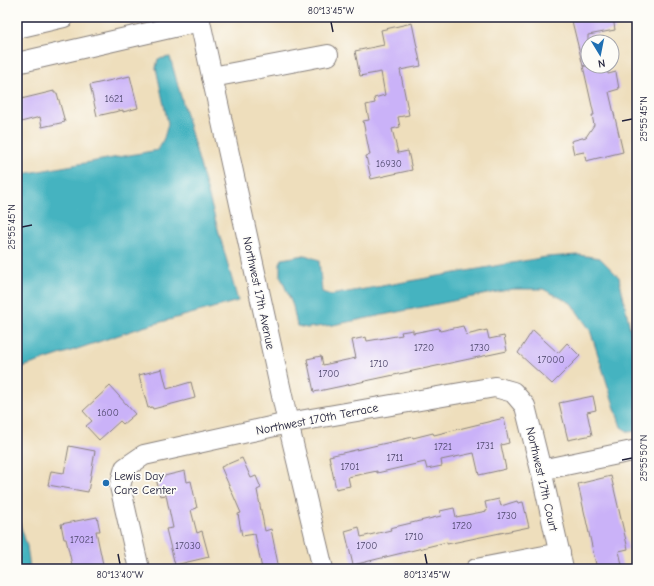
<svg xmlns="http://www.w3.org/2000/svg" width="654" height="586" viewBox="0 0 654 586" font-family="'Comic Neue',sans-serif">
  <rect width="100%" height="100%" fill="#fdfcf7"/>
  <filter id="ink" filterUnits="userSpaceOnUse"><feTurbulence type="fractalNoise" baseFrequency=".025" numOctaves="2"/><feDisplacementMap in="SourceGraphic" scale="8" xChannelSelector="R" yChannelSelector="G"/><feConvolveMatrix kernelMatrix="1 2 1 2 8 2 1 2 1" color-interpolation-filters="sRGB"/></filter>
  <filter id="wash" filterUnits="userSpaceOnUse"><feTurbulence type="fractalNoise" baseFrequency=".012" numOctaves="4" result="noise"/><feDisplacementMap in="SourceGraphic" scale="16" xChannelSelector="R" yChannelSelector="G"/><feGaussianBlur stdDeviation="0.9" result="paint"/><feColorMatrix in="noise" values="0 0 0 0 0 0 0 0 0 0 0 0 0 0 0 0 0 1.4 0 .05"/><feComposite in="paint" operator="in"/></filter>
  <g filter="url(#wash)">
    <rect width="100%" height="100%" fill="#eedebc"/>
    <!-- water -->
    <g fill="#45b3c0" stroke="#346a7e">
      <polygon points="170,57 238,301 143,327 17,369 17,175 158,150 164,138 168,124 156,68 158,59"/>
      <polygon points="305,255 319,260 322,292 331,295 546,257 579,255 600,258 619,277 637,361 637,431 629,432 621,427 590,330 571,303 543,289 512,289 333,325 307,328 297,326 293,306 280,275 280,263 282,259"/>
      <polygon points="17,515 27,546 30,569 17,569"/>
    </g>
    <g id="blocks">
      <!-- building -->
      <g fill="#cab2f8">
        <polygon points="571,17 613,17 615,30 588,35 588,65 583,66"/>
        <polygon points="412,23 421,66 400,70 409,115 398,117 400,127 392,129 398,153 408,151 412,170 371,179 366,156 370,155 363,121 369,120 366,105 375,103 374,98 385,95 381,72 360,76 355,51 384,45 381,30"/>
        <polygon points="583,66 606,66 608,74 616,72 619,89 609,92 623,152 586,161 584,152 574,154 571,141 586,137 594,125 592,115 594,115"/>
        <polygon points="130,76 138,108 123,112 123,110 97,116 90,85"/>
        <polygon points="54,91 54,93 57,93 65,122 42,127 40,117 17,123 17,100"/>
        <polygon points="463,326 466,335 487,330 489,339 504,336 507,351 314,392 307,359 321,356 323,365 356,358 352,340 366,337 367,341 402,335 401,332 413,330 413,333 439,328 440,331"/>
        <polygon points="533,330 558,353 567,343 580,356 552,384 518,353"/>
        <polygon points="162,369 167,389 191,382 195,398 153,409 152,407 148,408 139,375"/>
        <polygon points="110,386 135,414 123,424 120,421 99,440 86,426 92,421 83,411"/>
        <polygon points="593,396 596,410 587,412 592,435 568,440 559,403"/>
        <polygon points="504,418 509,443 501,445 506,469 479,475 474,453 441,460 442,466 427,469 425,462 377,473 377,471 348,477 350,486 336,489 329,456 413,437 413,438 433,433 434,435"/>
        <polygon points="69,446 95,451 88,492 48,485 51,471 64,473"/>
        <polygon points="242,458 251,478 256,476 261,488 257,490 265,531 271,529 279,569 262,569 255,534 242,536 238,514 241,513 221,467"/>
        <polygon points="185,471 187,482 191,481 197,508 191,510 197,533 202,531 209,557 175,565 166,529 173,528 166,495 160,496 156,478"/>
        <polygon points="611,476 628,549 619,551 623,569 597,569 578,484"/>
        <polygon points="499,499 501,506 517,501 518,503 523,502 529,527 447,544 447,542 353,565 345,531 359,527 361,537 391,530 390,528 441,516 440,511 454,508 456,517 487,511 485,502"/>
        <polygon points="97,517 100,531 96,531 104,569 73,569 66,539 64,539 61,524"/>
      </g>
    </g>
  </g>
  <g filter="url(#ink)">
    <use href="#blocks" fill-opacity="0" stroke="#88807c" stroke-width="1"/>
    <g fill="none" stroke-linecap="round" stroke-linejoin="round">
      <!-- minor casing -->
      <g stroke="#88807c" stroke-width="22">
        <g id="minor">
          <polyline points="199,17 288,423 323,569"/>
          <polyline points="17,28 64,17"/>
          <polyline points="17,63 200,21"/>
          <polyline points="212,77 328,55"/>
          <polyline points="541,470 637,450"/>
          <polyline points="139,569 120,486 125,468 144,455 288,423 495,387 513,392 525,406 541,470 563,569"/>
          <polyline points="476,569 560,553"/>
        </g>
      </g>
      <!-- minor -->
      <use href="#minor" stroke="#fff" stroke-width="20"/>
    </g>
  </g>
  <!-- ticks -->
  <path fill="none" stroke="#22223b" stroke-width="1.5" d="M331,22L333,32M622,121L632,119M22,227L32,225M622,460L632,458M118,554L120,564M425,554L427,564"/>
  <!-- markers -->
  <circle fill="#1f6fb2" stroke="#fdfcf7" stroke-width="1.5" cx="106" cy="483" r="4"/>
  <g text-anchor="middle" stroke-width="3.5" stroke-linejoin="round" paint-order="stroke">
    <!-- number labels -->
    <g font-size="10" fill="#4c466a">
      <text x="114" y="102">1621</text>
      <text x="389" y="167">16930</text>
      <text x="424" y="351">1720</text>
      <text x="480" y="351">1730</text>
      <text x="551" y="363">17000</text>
      <text x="379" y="367">1710</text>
      <text x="329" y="377">1700</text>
      <text x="108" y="416">1600</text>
      <text x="485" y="449">1731</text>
      <text x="443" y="450">1721</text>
      <text x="395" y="461">1711</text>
      <text x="350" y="470">1701</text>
      <text x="507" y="519">1730</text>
      <text x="462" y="529">1720</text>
      <text x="414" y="540">1710</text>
      <text x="82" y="543">17021</text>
      <text x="188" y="549">17030</text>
      <text x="367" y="549">1700</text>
    </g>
    <!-- street labels -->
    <g font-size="12" fill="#22223b" stroke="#fdfcf7">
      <text transform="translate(259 293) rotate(78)" y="4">Northwest 17th Avenue</text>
      <text transform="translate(317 419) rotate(-11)" y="4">Northwest 170th Terrace</text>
      <text transform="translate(542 479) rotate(77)" y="4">Northwest 17th Court</text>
    </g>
    <!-- poi labels -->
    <g font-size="12" fill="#22223b" stroke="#fdfcf7" text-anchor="start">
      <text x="114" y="480">Lewis Day<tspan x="114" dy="14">Care Center</tspan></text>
    </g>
  </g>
  <!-- margin -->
  <rect width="654" height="586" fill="none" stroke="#fdfcf7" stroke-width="44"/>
  <!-- north arrow -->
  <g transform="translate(600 54) rotate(170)"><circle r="19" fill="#fdfcf7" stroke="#a5a5ac"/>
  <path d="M0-3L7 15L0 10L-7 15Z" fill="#1f6fb2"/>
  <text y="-6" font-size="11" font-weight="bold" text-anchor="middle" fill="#22223b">N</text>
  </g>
  <rect x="22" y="22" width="610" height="542" fill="none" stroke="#22223b" stroke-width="1.5"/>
  <g font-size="10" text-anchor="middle" fill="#22223b">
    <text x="331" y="14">80°13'45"W</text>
    <text transform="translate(643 119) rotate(-90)" y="4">25°55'45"N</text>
    <text transform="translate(11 227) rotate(-90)" y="4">25°55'45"N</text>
    <text transform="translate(643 458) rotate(-90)" y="4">25°55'50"N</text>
    <text x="120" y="578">80°13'40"W</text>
    <text x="427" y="578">80°13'45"W</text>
  </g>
</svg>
